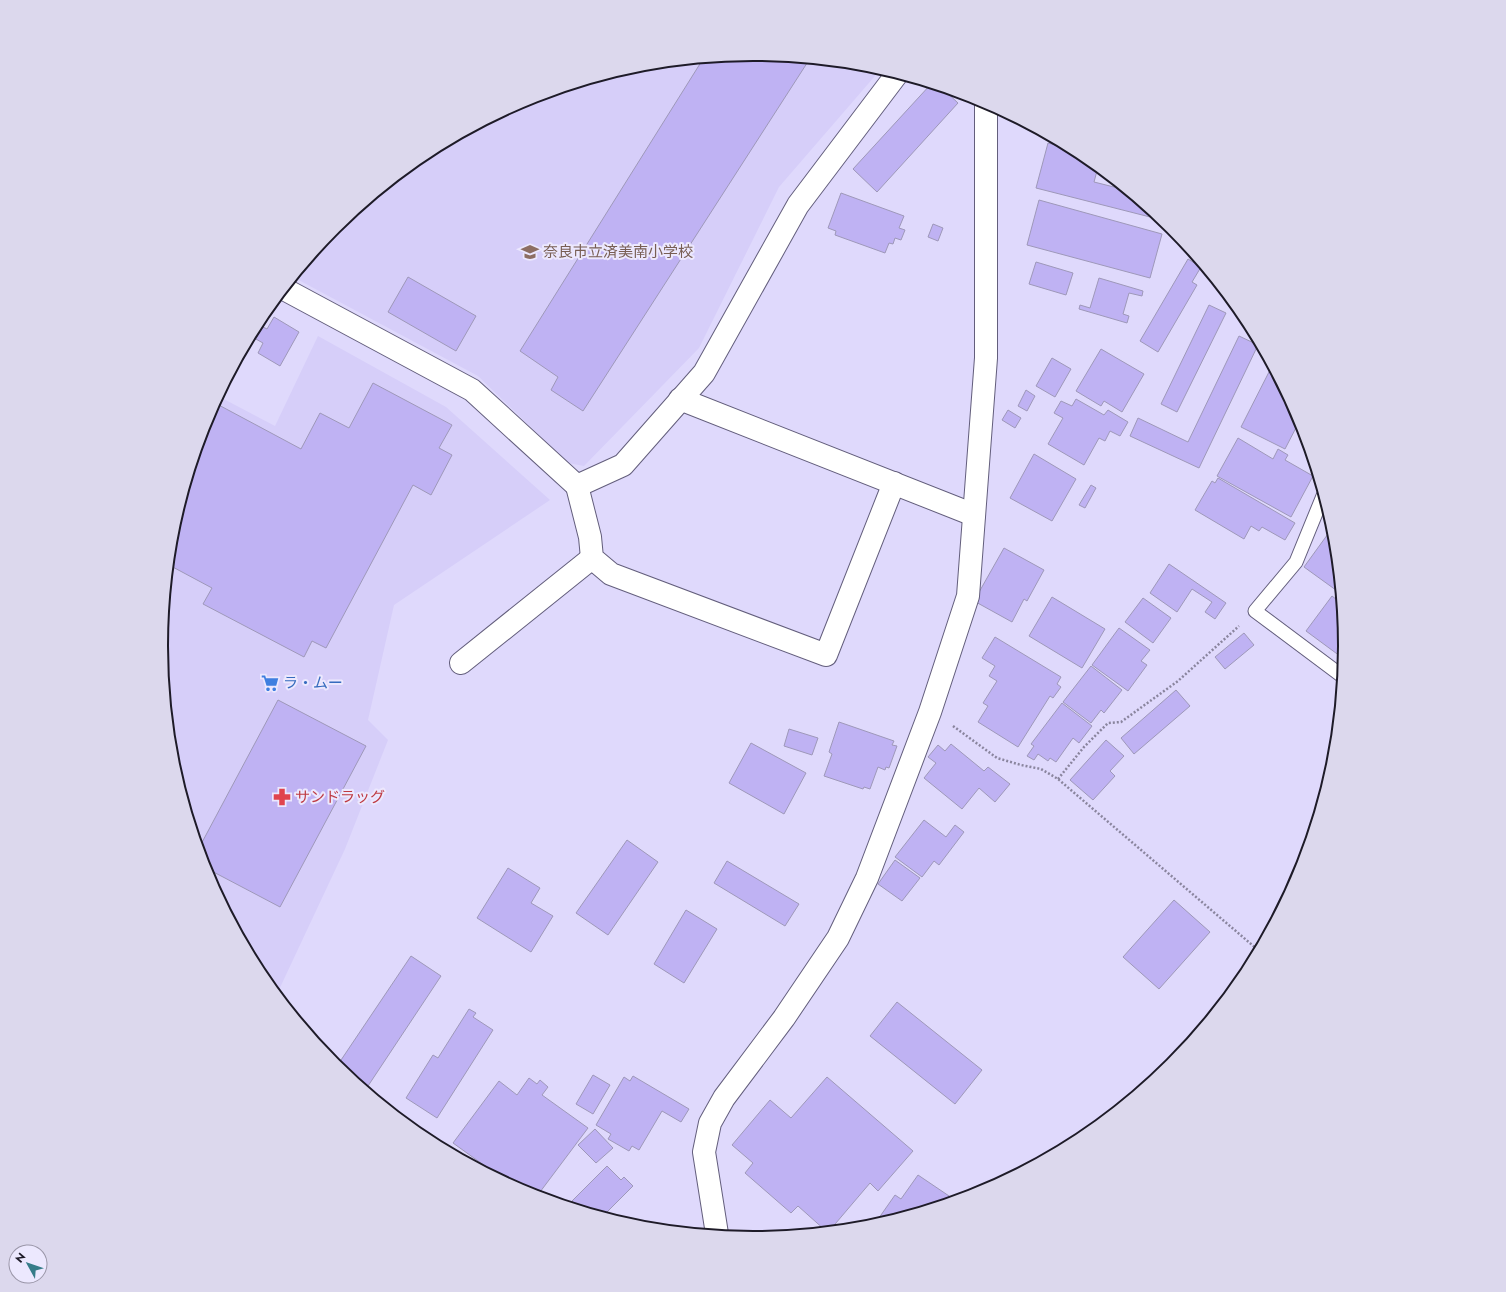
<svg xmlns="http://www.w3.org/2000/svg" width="1506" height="1292" viewBox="0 0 1506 1292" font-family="Jost,'Noto Sans JP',sans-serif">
  <rect width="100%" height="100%" fill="#dfd9fc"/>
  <!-- built -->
  <g fill="#d6cef9">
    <polygon points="753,54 869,65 881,69 779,187 699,348 584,466 568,463 478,376 293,277 335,227 424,154 527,99 638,65"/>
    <polygon points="318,336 446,407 550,500 394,605 368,720 388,740 345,849 277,994 261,975 206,872 172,761 161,646 172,530 206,419 218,396 275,426"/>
  </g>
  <!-- building -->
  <g fill="#bfb2f3" stroke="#9e98b9">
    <polygon points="753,54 809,60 583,411 551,390 558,377 520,351 703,59"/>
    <polygon points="931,84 942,88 958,103 877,192 853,169"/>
    <polygon points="1048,143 1075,150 1082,154 1098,167 1094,182 1126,190 1155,214 1154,218 1036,188"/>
    <polygon points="841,193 904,216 899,228 905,230 901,240 895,238 893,244 889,243 885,253 835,235 836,231 828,228"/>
    <polygon points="1039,200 1162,234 1150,278 1027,245"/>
    <polygon points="933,224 943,228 938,241 928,237"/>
    <polygon points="1188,259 1201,267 1192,282 1197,285 1158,352 1140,341"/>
    <polygon points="1036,262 1073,273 1066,295 1029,284"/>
    <polygon points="408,277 476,316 456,351 388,312"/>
    <polygon points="1099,278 1143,291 1142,296 1129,293 1123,314 1129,316 1127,323 1079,309 1080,305 1090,308"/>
    <polygon points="1209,305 1226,313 1177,412 1161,404"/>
    <polygon points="274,317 299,332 280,366 258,353 263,343 254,338 261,326 267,329"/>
    <polygon points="1239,336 1258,345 1199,468 1130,436 1138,418 1188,442"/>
    <polygon points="1101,349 1144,374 1122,412 1104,401 1101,406 1076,391"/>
    <polygon points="1052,358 1071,369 1055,397 1036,386"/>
    <polygon points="1271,368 1273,369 1300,420 1285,449 1241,427"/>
    <polygon points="373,383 452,425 439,448 452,455 431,495 413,485 326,648 312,641 304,657 203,604 212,588 169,565 172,530 206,419 215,403 301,449 320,413 349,428"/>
    <polygon points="1026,390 1035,396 1027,411 1018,406"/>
    <polygon points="1076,399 1104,415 1108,410 1128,422 1120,436 1110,431 1105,441 1099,438 1084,465 1048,444 1063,418 1054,413 1061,401 1072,406"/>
    <polygon points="1008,410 1021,418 1015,428 1002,420"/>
    <polygon points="1238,438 1273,459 1278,449 1288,455 1285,460 1313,476 1291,517 1217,476"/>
    <polygon points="1034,454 1076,479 1052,521 1010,498"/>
    <polygon points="1218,478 1295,523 1285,540 1262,527 1259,531 1251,526 1244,539 1195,510 1212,481 1215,483"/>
    <polygon points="1091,485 1096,488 1085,508 1079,505"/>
    <polygon points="1333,527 1334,531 1340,593 1304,567"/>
    <polygon points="1004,548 1044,570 1027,601 1024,599 1012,622 974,601"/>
    <polygon points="1169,564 1226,603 1215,619 1205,612 1212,602 1192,589 1177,612 1150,593"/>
    <polygon points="1332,596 1341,603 1345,646 1344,659 1306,631"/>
    <polygon points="1052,597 1105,629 1082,668 1029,636"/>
    <polygon points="1143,598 1171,618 1153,643 1125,622"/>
    <polygon points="1119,628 1150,650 1141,661 1147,665 1128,691 1092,665"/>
    <polygon points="1244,633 1254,645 1225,669 1215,657"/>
    <polygon points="995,637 1061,677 1057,684 1061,687 1053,698 1050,696 1018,747 978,722 988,706 983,703 997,681 989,676 995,666 982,658"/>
    <polygon points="1091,666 1122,690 1104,713 1101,710 1091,723 1063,702"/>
    <polygon points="1176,690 1190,706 1134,754 1121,738"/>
    <polygon points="278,700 366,746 280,907 204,867 199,848"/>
    <polygon points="1062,703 1092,726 1079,743 1073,738 1056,762 1050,758 1048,761 1038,754 1034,760 1027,756 1034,746 1031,744"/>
    <polygon points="839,722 894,741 892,745 897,746 889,768 886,767 885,770 878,767 870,789 864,787 863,789 824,776 832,754 829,752"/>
    <polygon points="789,729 818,738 812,755 784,746"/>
    <polygon points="1106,740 1124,756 1110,771 1115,776 1093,800 1070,780"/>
    <polygon points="751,743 806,773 784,814 729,783"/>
    <polygon points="951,744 984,771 988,767 1010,784 995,802 979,788 962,809 924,778 936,763 928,757 938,745 945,751"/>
    <polygon points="924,820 946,837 955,825 964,832 939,865 934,861 922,877 895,857"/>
    <polygon points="627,840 658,862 608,935 576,913"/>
    <polygon points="895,860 920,878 902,901 878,884"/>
    <polygon points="727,861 799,904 785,926 714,883"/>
    <polygon points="508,868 540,888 531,903 553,916 531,952 477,918"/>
    <polygon points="1174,900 1210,932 1159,989 1123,957"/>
    <polygon points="686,910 717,929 684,983 654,964"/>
    <polygon points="411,956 441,976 366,1089 337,1066"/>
    <polygon points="897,1002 982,1070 955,1104 870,1036"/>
    <polygon points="1220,1004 1221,1004 1202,1027 1201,1026"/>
    <polygon points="469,1009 476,1013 473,1017 493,1030 437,1118 406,1098 433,1055 438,1058"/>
    <polygon points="593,1075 610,1085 593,1114 576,1104"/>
    <polygon points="633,1076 689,1109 681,1122 662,1111 639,1150 632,1146 629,1151 608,1139 611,1134 596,1125 624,1077 630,1081"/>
    <polygon points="827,1077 913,1151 878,1191 870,1183 830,1230 826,1231 798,1206 791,1213 745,1173 753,1163 732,1145 770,1100 791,1118"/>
    <polygon points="529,1078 537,1084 540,1080 548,1087 542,1095 588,1128 537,1196 526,1193 490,1174 492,1171 453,1143 499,1081 517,1095"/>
    <polygon points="595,1129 613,1148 596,1163 578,1145"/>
    <polygon points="607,1166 621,1180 624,1177 633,1186 603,1216 581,1209 572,1201"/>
    <polygon points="918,1175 955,1200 874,1225 895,1195 901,1199"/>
  </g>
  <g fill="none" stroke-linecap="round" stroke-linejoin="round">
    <!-- lane casing -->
    <g stroke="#635e7c" stroke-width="15">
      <polyline id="lane" points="1323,496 1296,562 1255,611 1342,676"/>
    </g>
    <!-- street casing -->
    <g stroke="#635e7c" stroke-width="24">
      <g id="street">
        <polyline points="284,289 472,390 577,486 623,465 704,373 798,205 897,74"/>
        <polyline points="680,399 974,515"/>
        <polyline points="577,486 590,537 592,558 611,574 826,655 894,483"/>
        <polyline points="461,663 592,558"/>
      </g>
    </g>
    <!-- secondary casing -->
    <g stroke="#635e7c" stroke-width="24">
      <polyline id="secondary" points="717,1234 704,1152 710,1123 724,1098 784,1018 838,938 867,878 930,712 968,596 986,358 986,103"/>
    </g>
    <!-- path -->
    <g stroke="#8a859e" stroke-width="2.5" stroke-dasharray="2 2" stroke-linecap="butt">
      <polyline points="953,726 997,758 1021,765 1041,769 1058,779 1258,950"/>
      <polyline points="1058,779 1084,747 1108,723 1121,722 1178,681 1239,626"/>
    </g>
    <!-- lane -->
    <use href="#lane" stroke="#fff" stroke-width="13"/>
    <!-- street -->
    <use href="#street" stroke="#fff" stroke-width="22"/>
    <!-- secondary -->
    <use href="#secondary" stroke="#fff" stroke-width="22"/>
  </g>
  <!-- icons -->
  <defs>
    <g id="school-bare" transform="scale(1.38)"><path d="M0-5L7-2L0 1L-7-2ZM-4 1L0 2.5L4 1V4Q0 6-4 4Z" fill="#8d6e63" stroke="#ece8fe" stroke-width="2.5" paint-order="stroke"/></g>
    <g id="supermarket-bare" transform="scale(1.38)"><path d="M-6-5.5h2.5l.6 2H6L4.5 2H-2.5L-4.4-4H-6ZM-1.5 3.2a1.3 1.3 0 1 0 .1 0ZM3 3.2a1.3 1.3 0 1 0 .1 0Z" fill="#3f7fe0" stroke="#ece8fe" stroke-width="2.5" paint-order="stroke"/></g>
    <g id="pharmacy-bare" transform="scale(1.38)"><path d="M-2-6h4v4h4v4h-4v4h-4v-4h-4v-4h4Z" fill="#e0444e" stroke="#ece8fe" stroke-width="2.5" paint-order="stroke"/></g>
  </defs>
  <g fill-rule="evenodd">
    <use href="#school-bare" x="530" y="252"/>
    <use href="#supermarket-bare" x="270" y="683"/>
    <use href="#pharmacy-bare" x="282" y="797"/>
  </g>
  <g text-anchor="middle" stroke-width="4" stroke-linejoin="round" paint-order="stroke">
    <!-- education labels -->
    <g font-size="15" fill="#785e54" stroke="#ece8fe" text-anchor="start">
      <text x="543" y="257">奈良市立済美南小学校</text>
    </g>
    <!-- shop labels -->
    <g font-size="15" fill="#366cbe" stroke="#ece8fe" text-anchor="start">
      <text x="283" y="688">ラ・ムー</text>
    </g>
    <!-- health labels -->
    <g font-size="15" fill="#be3a42" stroke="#ece8fe" text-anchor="start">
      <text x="295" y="802">サンドラッグ</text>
    </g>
  </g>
  <!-- crop -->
  <path d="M0 0H1506V1292H0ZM168 646a585 585 0 1 1 1170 0a585 585 0 1 1-1170 0Z" fill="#dcd8ed" fill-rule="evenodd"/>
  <path fill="none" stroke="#1e1b28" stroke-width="2" d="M168 646a585 585 0 1 1 1170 0a585 585 0 1 1-1170 0Z"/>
  <!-- north arrow -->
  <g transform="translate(28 1264) rotate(310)"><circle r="19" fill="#ece8fe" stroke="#9a96a8"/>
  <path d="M0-3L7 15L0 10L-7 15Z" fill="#367c89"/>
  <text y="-6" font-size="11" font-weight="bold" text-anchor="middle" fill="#1e1b28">N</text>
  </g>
</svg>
